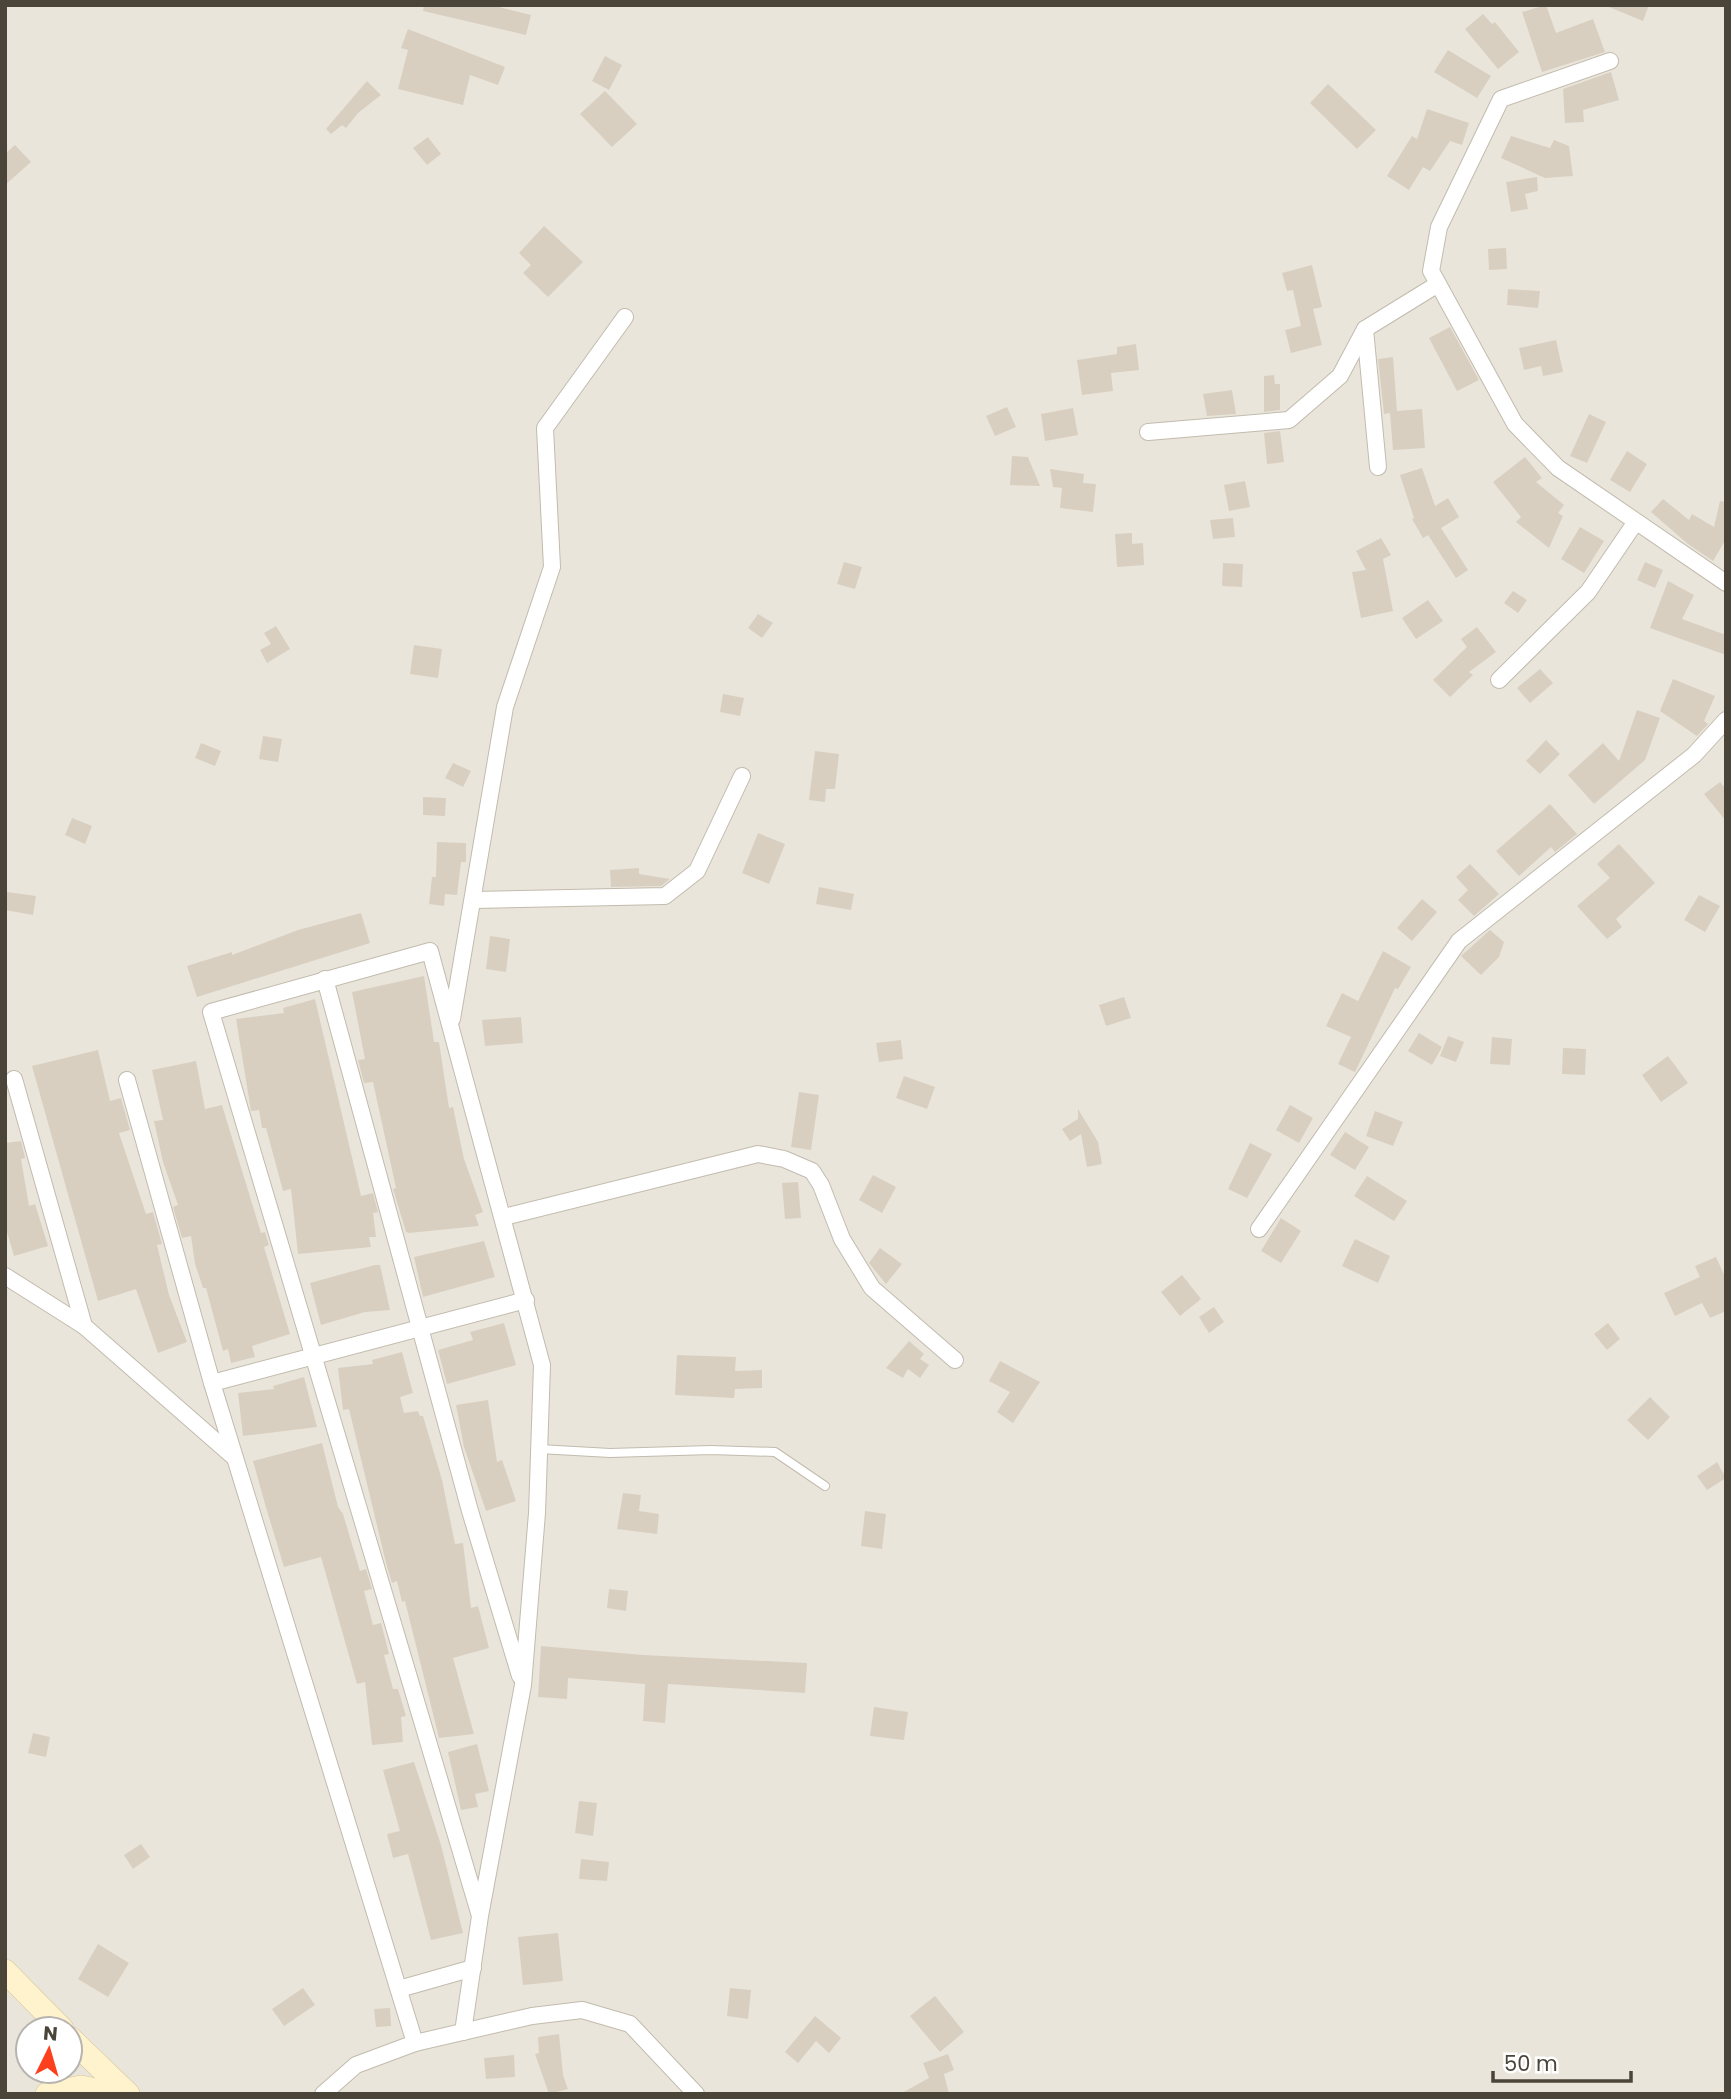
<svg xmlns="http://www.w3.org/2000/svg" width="1731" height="2099" viewBox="0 0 1731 2099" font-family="Poppins,sans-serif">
  <rect width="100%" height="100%" fill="#f6f3ec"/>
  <!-- residential -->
  <path fill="#eae5da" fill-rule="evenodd" d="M5,5H1726V2094H5ZM28,2029H70V2071H28Z"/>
  <!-- building -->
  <g fill="#d8cfc1">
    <polygon points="424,5 491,5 531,15 526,35 423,11"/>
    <polygon points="1546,5 1556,33 1593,19 1605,52 1542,72 1522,12"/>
    <polygon points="1604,5 1649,5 1643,21"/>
    <polygon points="1483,14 1492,24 1495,22 1519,52 1498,69 1465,29"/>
    <polygon points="408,29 505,67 498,85 470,75 463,105 398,89 408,50 401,48"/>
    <polygon points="1448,50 1491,76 1477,98 1434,72"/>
    <polygon points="605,56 622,65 609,90 592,81"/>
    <polygon points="1611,72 1619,100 1583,110 1584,122 1565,123 1563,89"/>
    <polygon points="367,81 381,95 358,113 346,128 342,125 331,134 326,129"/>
    <polygon points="1328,84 1376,130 1357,149 1310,103"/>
    <polygon points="605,91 637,124 612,147 580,114"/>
    <polygon points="1427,109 1469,123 1462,145 1450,141 1430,171 1423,167 1409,190 1387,176 1412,136 1417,139"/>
    <polygon points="1511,136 1550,148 1554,140 1569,146 1573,176 1545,178 1501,158"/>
    <polygon points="428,137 441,154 427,165 413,148"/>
    <polygon points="15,145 31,162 5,185 5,154"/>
    <polygon points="1537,177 1538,191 1525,194 1528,209 1511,212 1506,182"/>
    <polygon points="544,226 583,262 548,297 523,273 531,265 519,253"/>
    <polygon points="1506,248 1507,269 1489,270 1488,249"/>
    <polygon points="1312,265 1322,307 1313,309 1322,345 1291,353 1285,330 1301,326 1293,290 1287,291 1282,273"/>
    <polygon points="1508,289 1540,291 1538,308 1507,305"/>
    <polygon points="1450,327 1479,380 1457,391 1429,338"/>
    <polygon points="1556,340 1563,372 1543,376 1541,366 1524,370 1519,348"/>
    <polygon points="1136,344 1139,370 1111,373 1113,391 1082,395 1077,360 1117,354 1117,347"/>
    <polygon points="1393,357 1397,411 1422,409 1425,448 1393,450 1390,413 1384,414 1378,359"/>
    <polygon points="1274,375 1275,384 1280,384 1280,410 1264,412 1264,376"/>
    <polygon points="1232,390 1236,414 1207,416 1203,394"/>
    <polygon points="1007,407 1016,427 995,436 986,416"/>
    <polygon points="1073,408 1078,435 1045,441 1041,414"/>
    <polygon points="1589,414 1606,422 1587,463 1570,456"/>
    <polygon points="1280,431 1284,462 1267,464 1264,433"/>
    <polygon points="1627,451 1647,464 1630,492 1610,480"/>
    <polygon points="1012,456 1028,457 1040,486 1010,485"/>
    <polygon points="1525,457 1542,478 1536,482 1564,505 1558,513 1563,516 1549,548 1516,522 1521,517 1493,482"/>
    <polygon points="1422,468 1435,506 1448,498 1459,517 1441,528 1468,570 1456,578 1428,535 1423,538 1412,519 1414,518 1400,475"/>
    <polygon points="1050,469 1084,474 1083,483 1096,484 1093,512 1060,508 1062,488 1053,487"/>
    <polygon points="1245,481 1250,507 1229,511 1224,485"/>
    <polygon points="1663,499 1689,520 1692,514 1714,527 1720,501 1726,502 1726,539 1713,561 1688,544 1651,512"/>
    <polygon points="1233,518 1235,537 1213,539 1210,520"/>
    <polygon points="1580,527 1604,541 1584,573 1561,559"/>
    <polygon points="1132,533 1132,544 1143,543 1144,565 1117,567 1115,534"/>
    <polygon points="1381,538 1391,555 1383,559 1393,611 1361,618 1352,572 1366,570 1356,551"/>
    <polygon points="844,562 862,567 855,589 837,584"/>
    <polygon points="1645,562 1663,570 1655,588 1637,580"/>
    <polygon points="1223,563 1243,564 1242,587 1222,586"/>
    <polygon points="1668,581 1694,595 1682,619 1726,635 1726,655 1650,628"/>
    <polygon points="1513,591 1527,600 1518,613 1504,603"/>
    <polygon points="1428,600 1443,621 1416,639 1402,618"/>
    <polygon points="758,614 773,623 762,638 748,628"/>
    <polygon points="276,626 290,649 267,663 260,650 271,644 264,633"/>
    <polygon points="1477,627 1496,652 1469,672 1473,675 1450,697 1433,680 1467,647 1461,639"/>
    <polygon points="414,645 442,649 438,678 410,674"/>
    <polygon points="1540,669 1553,683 1530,703 1517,688"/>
    <polygon points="1673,679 1715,696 1704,721 1708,724 1697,736 1660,711"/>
    <polygon points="723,694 744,698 740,716 720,712"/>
    <polygon points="1637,710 1660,718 1645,760 1594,804 1568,775 1603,743 1619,761"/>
    <polygon points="263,736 282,739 278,762 259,759"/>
    <polygon points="1546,740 1560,754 1540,774 1526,761"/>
    <polygon points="201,743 221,751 215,766 195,758"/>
    <polygon points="815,751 839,754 835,789 826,789 825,802 809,800"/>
    <polygon points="453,763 471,771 463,787 445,778"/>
    <polygon points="1720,782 1726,789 1726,821 1704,794"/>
    <polygon points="423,797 446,798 445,816 423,815"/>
    <polygon points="1550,804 1577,834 1555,852 1551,847 1519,876 1496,851"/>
    <polygon points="72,818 92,826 85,844 65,835"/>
    <polygon points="758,833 785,844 769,884 742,873"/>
    <polygon points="437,842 466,843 466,862 461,862 457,895 445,894 444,906 429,904 432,877 436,877"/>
    <polygon points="1619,844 1655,883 1616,919 1622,927 1607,939 1577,906 1610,878 1597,864"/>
    <polygon points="1470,864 1499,894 1474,916 1458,900 1468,890 1456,877"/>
    <polygon points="639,868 639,874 670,879 661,886 611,887 610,870"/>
    <polygon points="819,887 854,894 851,910 816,904"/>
    <polygon points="7,892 36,896 33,915 5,910"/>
    <polygon points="1699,895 1720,906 1705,932 1684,920"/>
    <polygon points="1422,899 1437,912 1412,941 1397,928"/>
    <polygon points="361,913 370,943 197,997 187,966 232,952 232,955 298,930"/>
    <polygon points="1490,930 1504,942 1499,957 1481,975 1461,956"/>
    <polygon points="490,936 510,939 506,972 486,969"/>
    <polygon points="1383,951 1411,967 1398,989 1395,988 1355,1072 1338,1064 1351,1037 1326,1026 1342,993 1358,1001"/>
    <polygon points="424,976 434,1042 439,1042 449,1108 453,1107 464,1159 483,1212 475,1215 479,1226 409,1233 406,1232 393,1189 396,1188 373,1082 364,1083 358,1060 365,1059 352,992"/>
    <polygon points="1124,997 1131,1018 1106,1026 1099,1005"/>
    <polygon points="315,999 361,1196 373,1193 378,1212 373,1213 376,1237 369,1237 371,1247 298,1254 291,1189 283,1191 266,1128 262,1128 259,1110 251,1111 236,1019 284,1013 283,1008"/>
    <polygon points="521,1017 523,1043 485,1046 482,1020"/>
    <polygon points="1419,1033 1442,1047 1432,1065 1408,1051"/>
    <polygon points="1448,1036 1464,1042 1456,1062 1440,1056"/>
    <polygon points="1492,1037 1512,1039 1510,1065 1490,1064"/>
    <polygon points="901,1040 903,1059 879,1062 876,1043"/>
    <polygon points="1563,1048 1586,1049 1585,1075 1562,1074"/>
    <polygon points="98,1050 110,1101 121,1098 130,1130 119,1133 146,1214 153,1212 162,1244 157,1245 169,1295 187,1342 158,1353 136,1289 98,1301 32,1066"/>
    <polygon points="1668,1056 1688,1083 1661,1102 1642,1075"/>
    <polygon points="196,1061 205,1109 222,1105 261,1233 265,1232 269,1245 264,1247 290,1334 252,1346 255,1357 231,1363 228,1349 223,1351 206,1288 203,1288 195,1264 191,1236 182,1238 173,1207 178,1205 163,1162 154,1121 163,1120 152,1070"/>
    <polygon points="904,1076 935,1087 927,1109 896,1098"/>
    <polygon points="799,1092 819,1095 811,1150 791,1147"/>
    <polygon points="1290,1105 1313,1118 1299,1143 1276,1130"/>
    <polygon points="1078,1109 1098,1142 1102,1164 1087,1167 1081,1134 1070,1141 1062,1129 1078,1119"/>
    <polygon points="1375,1111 1403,1122 1393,1146 1366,1136"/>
    <polygon points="1345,1132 1369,1147 1355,1170 1330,1155"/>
    <polygon points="21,1141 25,1158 21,1159 29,1206 35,1204 48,1246 14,1256 5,1225 5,1143"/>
    <polygon points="1250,1143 1272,1154 1247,1198 1228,1189"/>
    <polygon points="873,1175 896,1187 882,1213 859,1200"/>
    <polygon points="1367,1176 1407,1201 1394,1221 1354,1196"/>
    <polygon points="798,1182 801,1218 785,1219 782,1183"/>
    <polygon points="1281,1218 1301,1231 1281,1263 1261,1251"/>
    <polygon points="1355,1239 1390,1256 1378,1283 1342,1266"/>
    <polygon points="484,1241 495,1277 423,1297 414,1257"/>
    <polygon points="880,1248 902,1264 886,1284 869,1263"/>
    <polygon points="1716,1257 1726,1279 1726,1311 1710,1318 1702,1303 1675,1316 1664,1293 1700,1277 1695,1266"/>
    <polygon points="375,1265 380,1265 390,1310 365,1312 321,1325 310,1283"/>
    <polygon points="1182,1275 1201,1299 1180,1316 1161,1292"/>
    <polygon points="1214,1307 1224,1322 1209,1333 1199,1317"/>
    <polygon points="504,1323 516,1365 447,1384 438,1350 473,1340 470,1332"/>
    <polygon points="1608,1323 1620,1339 1607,1350 1594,1334"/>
    <polygon points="909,1341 924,1354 920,1359 929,1365 920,1378 908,1369 903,1378 886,1368"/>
    <polygon points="402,1352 413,1393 400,1397 404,1413 418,1411 420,1416 423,1416 442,1480 455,1544 463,1543 471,1608 478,1606 489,1648 453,1658 474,1734 439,1738 405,1601 402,1602 397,1581 392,1583 386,1563 349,1409 343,1410 338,1368 373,1364 372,1360"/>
    <polygon points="677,1355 736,1357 735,1371 762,1370 762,1388 735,1389 734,1398 675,1395"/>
    <polygon points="1000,1361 1040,1382 1013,1423 997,1412 1010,1392 989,1381"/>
    <polygon points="304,1377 317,1427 243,1436 238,1393 274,1389 273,1386"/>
    <polygon points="1650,1397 1670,1417 1648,1440 1627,1420"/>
    <polygon points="488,1400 497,1462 502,1460 516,1501 486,1511 464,1447 456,1405"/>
    <polygon points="322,1443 338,1507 343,1514 360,1571 366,1569 372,1589 364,1591 373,1625 381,1623 389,1654 384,1655 393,1689 398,1689 406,1716 401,1717 403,1742 372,1745 365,1682 357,1684 321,1557 284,1567 265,1504 253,1461"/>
    <polygon points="1717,1462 1726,1478 1707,1490 1697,1476"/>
    <polygon points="623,1493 641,1495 639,1511 659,1514 657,1534 617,1529"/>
    <polygon points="865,1511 886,1514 882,1549 861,1546"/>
    <polygon points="609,1589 628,1591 626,1611 607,1608"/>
    <polygon points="541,1646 643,1655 807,1663 805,1693 668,1684 665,1723 643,1721 645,1684 568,1678 567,1699 538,1697"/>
    <polygon points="874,1707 908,1712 904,1740 870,1736"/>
    <polygon points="33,1733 50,1737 46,1757 28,1753"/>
    <polygon points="477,1744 489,1791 475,1794 478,1807 461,1810 448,1752"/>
    <polygon points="414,1762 441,1845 463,1933 431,1940 408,1854 393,1858 387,1834 400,1831 383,1770"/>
    <polygon points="579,1801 597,1803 593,1836 575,1833"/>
    <polygon points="141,1844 150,1857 133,1869 124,1855"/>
    <polygon points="581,1859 609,1862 607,1881 579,1879"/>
    <polygon points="558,1933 563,1981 523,1985 518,1937"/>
    <polygon points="98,1944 129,1963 108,1997 78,1979"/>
    <polygon points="303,1988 315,2005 284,2026 272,2009"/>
    <polygon points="730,1988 751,1990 748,2019 727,2016"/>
    <polygon points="935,1996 964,2032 940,2052 910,2016"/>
    <polygon points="390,2008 391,2026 376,2027 374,2009"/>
    <polygon points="815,2016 841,2038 829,2053 816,2041 798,2063 785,2052"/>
    <polygon points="559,2034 563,2075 568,2089 549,2094 535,2054 539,2053 538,2037"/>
    <polygon points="948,2054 954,2070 944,2074 949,2094 900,2094 929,2078 923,2063"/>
    <polygon points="514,2055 515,2077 486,2079 484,2058"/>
  </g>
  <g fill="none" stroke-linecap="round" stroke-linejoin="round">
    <!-- service casing -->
    <g stroke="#c2bbae" stroke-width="10">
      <polyline id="service" points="539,1449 610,1453 711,1450 775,1452 825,1486"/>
    </g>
    <!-- minor casing -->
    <g stroke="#c2bbae" stroke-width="18">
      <g id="minor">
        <polyline points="1610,61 1501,99 1439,227 1431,271 1515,424 1558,468 1726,583"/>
        <polyline points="1365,329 1378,467"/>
        <polyline points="1148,432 1289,420 1340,376 1365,329 1438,284"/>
        <polyline points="1499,680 1588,592 1635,523"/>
        <polyline points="474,900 665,896 697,871 742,776"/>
        <polyline points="325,979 470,1511 520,1676"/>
        <polyline points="452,1019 505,707 552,567 545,428 625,317"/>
        <polyline points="14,1079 84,1326"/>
        <polyline points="127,1080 212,1383 415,2043"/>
        <polyline points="504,1217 758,1154 784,1159 812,1171 821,1185 842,1239 872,1288 955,1360"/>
        <polyline points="1259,1229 1459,941 1694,755 1726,720"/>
        <polyline points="5,1276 84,1326 235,1458"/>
        <polyline points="212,1383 526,1300"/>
        <polyline points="399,1989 473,1968"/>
        <polyline points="463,2032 480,1916 523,1685 537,1513 542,1365 430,951 211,1012 480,1916"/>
        <polyline points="323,2094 356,2065 415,2043 532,2016 582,2010 630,2024 696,2094"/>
      </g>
    </g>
    <!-- secondary casing -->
    <g stroke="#d6c79b" stroke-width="24">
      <g id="secondary">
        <polyline points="5,1971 62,2029"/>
        <polyline points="70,2038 128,2094"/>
        <polyline points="47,2094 81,2087 115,2094"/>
      </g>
    </g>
    <!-- service -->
    <use href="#service" stroke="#fff" stroke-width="8"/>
    <!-- minor -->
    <use href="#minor" stroke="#fff" stroke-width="16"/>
    <!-- secondary -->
    <use href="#secondary" stroke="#fff3cd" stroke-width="23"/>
  </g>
  <!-- border -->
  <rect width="1731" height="2099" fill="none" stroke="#4b4439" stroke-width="14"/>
  <!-- north arrow -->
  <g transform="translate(49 2050) rotate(5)"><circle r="33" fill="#ffffff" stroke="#b7b4b0" stroke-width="2"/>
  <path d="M0-5L12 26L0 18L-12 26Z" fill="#fc3f1d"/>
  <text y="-10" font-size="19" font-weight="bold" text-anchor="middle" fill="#4b4439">N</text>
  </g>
  <!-- scale -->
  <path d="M1493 2071v10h138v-10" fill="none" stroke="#4b4439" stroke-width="3.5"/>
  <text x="1504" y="2071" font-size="21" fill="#4b4439" stroke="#ffffff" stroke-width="5" paint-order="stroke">50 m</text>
</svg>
